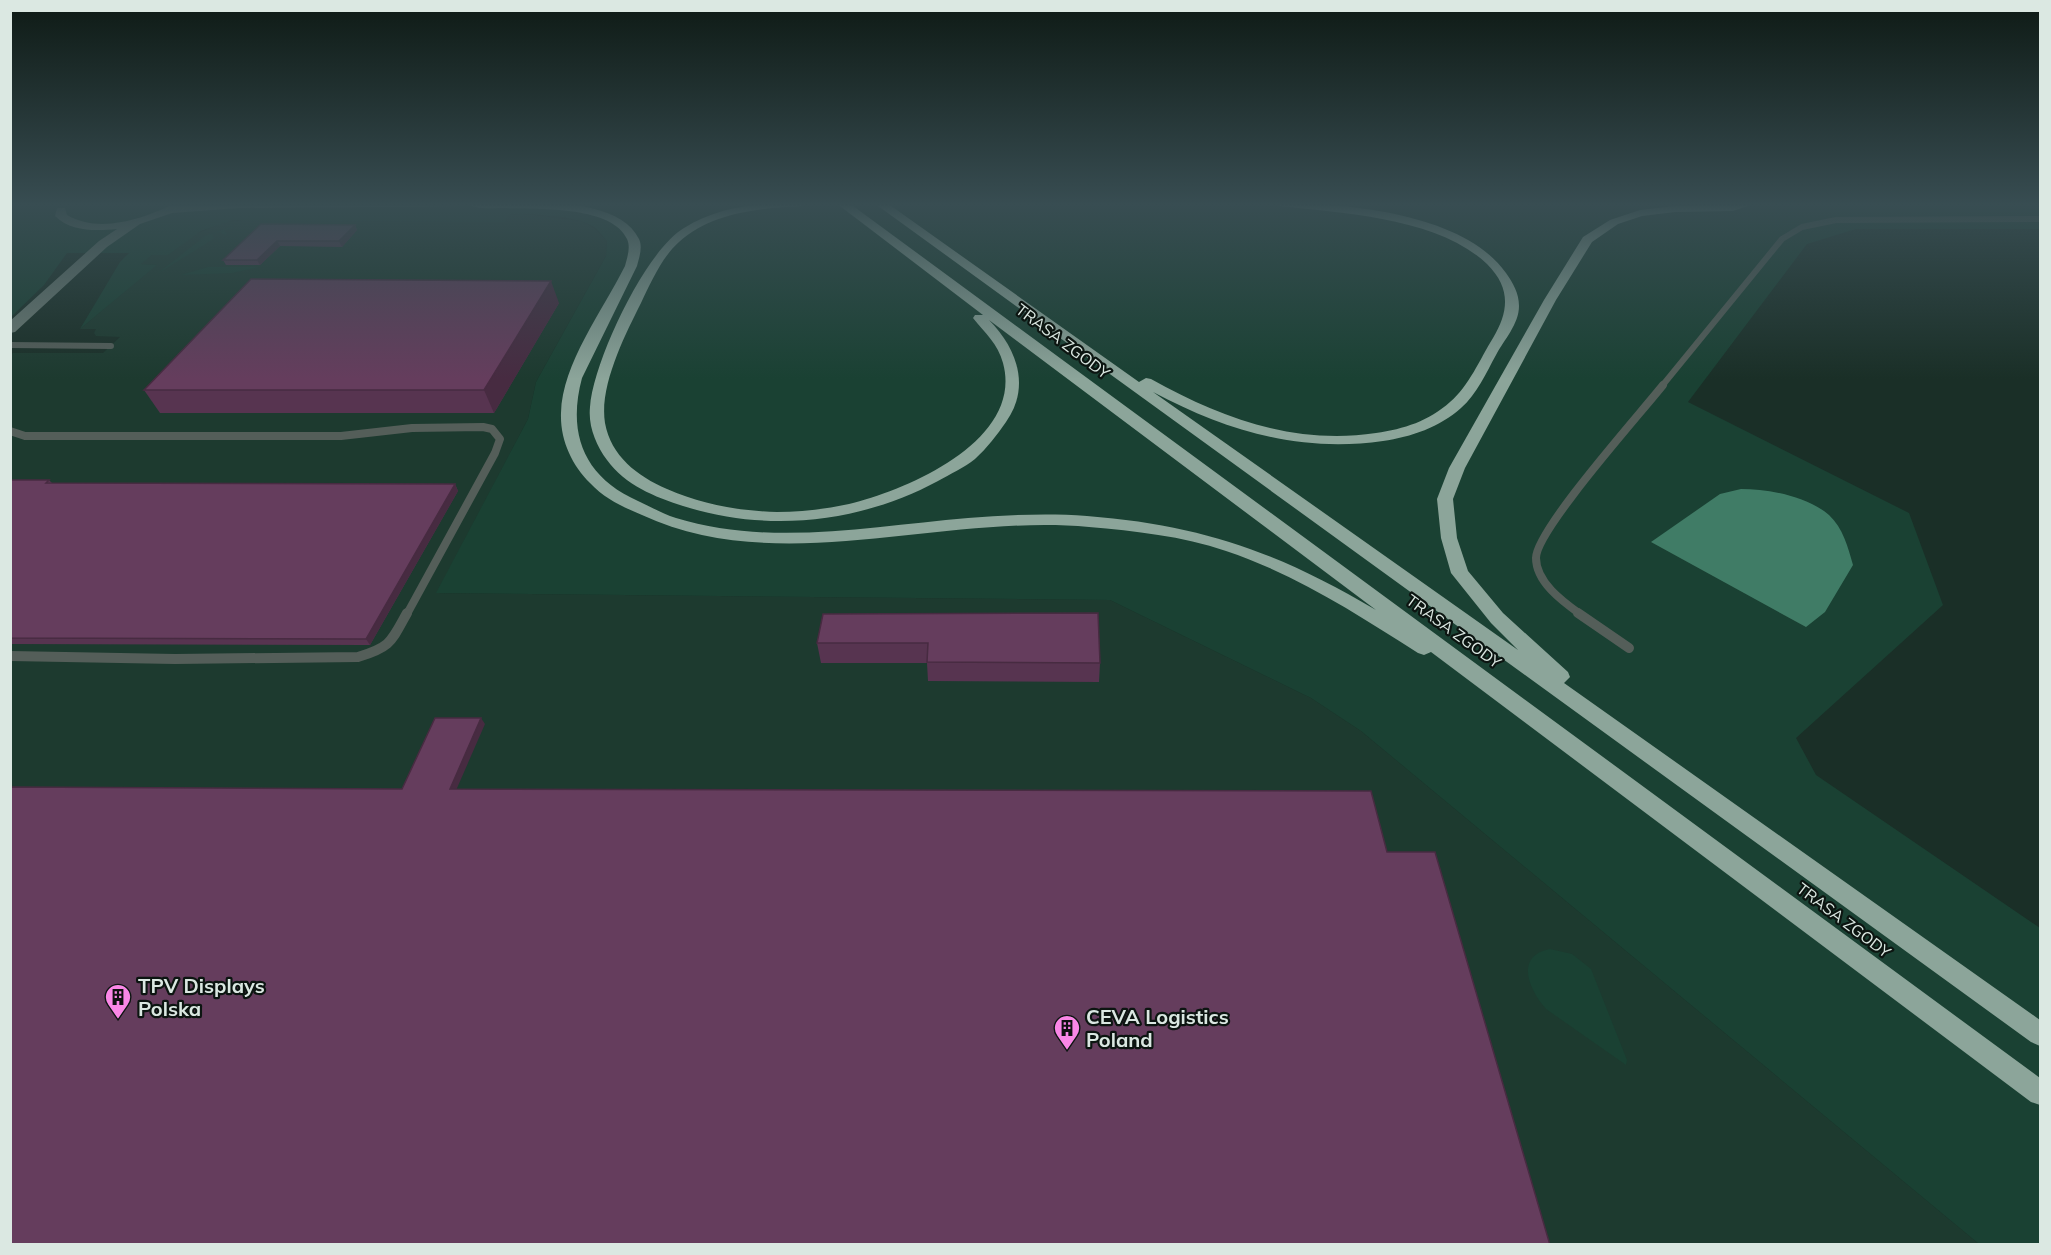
<svg xmlns="http://www.w3.org/2000/svg" width="2051" height="1255" viewBox="0 0 2051 1255" font-family="Mulish,sans-serif">
  <rect width="100%" height="100%" fill="#1a2f27"/>
  <!-- built -->
  <polygon fill="#1d3a2f" points="524,214 581,221 594,228 607,241 606,256 536,382 528,419 437,593 1110,600 1311,698 1361,731 1979,1244 11,1244 10,355 13,353 103,353 120,337 96,336 94,333 96,329 80,329 156,265 140,264 152,255 168,255 194,235 224,222 244,220"/>
  <!-- green -->
  <g fill="#1a4133">
    <path d="M11,203H2040V229H1856L1807,244L1688,402L1909,513L1943,605L1796,738L1816,775L2040,928V1244H1979L1361,731L1311,698L1110,600L436,593L528,419L536,382L606,256L607,241C603,237 599,231 594,227C576,215 531,214 510,214L504,222L233,220L201,231L168,255H152L141,264L157,265L80,329L120,262L129,253H67L44,285L11,317Z"/>
    <polygon points="231,227 239,231 232,228 224,230 227,234 225,235 220,232 212,234 214,238 212,240 157,274 205,236"/>
    <polygon points="208,267 259,267 232,273 181,275"/>
    <path d="M1550,949L1572,954L1591,969L1627,1060L1626,1065L1546,1009C1529,990 1514,956 1550,949Z"/>
  </g>
  <!-- water -->
  <path fill="#407c66" d="M1741,489C1768,489 1807,496 1829,515C1843,528 1848,547 1853,565L1825,612L1806,627L1651,542L1720,494Z"/>
  <g fill="none" stroke-linecap="round" stroke-linejoin="round">
    <!-- lane-far2 -->
    <g stroke="#545e59" stroke-width="6">
      <polyline points="10,345 111,346"/>
      <polyline points="1662,386 1782,239 1802,227 1836,220 2040,219"/>
    </g>
    <!-- lane-far1 -->
    <g stroke="#545e59" stroke-width="8">
      <polyline points="10,431 25,436 341,436 412,428 483,427 492,429 500,439 495,453 407,614"/>
      <path d="M1580,614C1562,601 1536,582 1536,558C1536,530 1641,413 1663,385"/>
    </g>
    <!-- lane -->
    <g stroke="#545e59" stroke-width="10">
      <polyline points="1578,613 1629,648"/>
      <path d="M10,656L175,659L358,657C391,647 391,642 407,613"/>
    </g>
    <!-- secondary -->
    <g fill="#6b7b74" fill-rule="evenodd">
      <path d="M175,203H187V205L216,203H483L478,206L240,208L172,213L140,224L107,247L15,332L10,333V321L99,241L117,229C96,231 71,232 55,216L57,208H65L67,215C99,234 144,219 175,203Z"/>
      <polygon points="1353,203 1616,203 1611,206 1358,206"/>
    </g>
    <!-- highway -->
    <g fill="#8ca59a" fill-rule="evenodd">
      <path d="M467,203C510,203 617,192 639,239C643,247 639,258 637,266L582,378C567,434 584,477 638,501C651,507 663,514 676,518C769,547 873,526 968,518C1007,515 1047,513 1087,516C1201,525 1278,552 1376,610L989,320C1017,348 1031,387 1006,422C997,435 987,448 975,459C964,468 950,474 938,481C860,523 768,533 683,506C655,497 625,485 607,460C596,445 588,426 590,407C593,362 645,251 684,228C722,204 765,203 808,203L803,206C761,208 712,212 679,242C662,257 651,282 641,303C625,335 599,386 605,423C611,456 637,476 667,489C701,504 739,511 777,512C801,512 826,509 849,504C908,490 1024,440 1003,363C998,344 985,333 973,318L975,315H983L836,203H849L2040,1078V1105L2031,1102L1431,652L1424,655L1418,653C1357,614 1295,574 1226,551C1182,536 1135,531 1089,527C943,513 780,579 642,515C623,507 605,499 590,483C572,465 560,440 561,413C562,364 603,310 625,266C627,258 631,247 627,239C612,205 534,209 502,208C491,208 475,210 467,203Z"/>
      <path d="M874,203H887L1139,382L1146,378L1151,379C1221,418 1294,445 1376,433C1404,429 1429,421 1450,402C1469,386 1480,359 1493,338C1509,311 1511,288 1487,264C1439,218 1343,213 1280,206L1275,203C1343,203 1463,212 1506,273C1513,283 1519,293 1519,306C1519,324 1504,340 1496,355C1486,373 1477,394 1461,408C1440,427 1411,437 1383,441C1301,453 1226,431 1153,392L1518,650L1491,623L1451,573L1441,538L1437,499L1449,468L1544,300L1583,237L1610,220L1640,210L1675,206L1756,203L1733,211L1675,212L1642,216L1618,224L1592,242L1556,300L1465,468L1453,499L1457,538L1468,571L1503,613L1568,672L1570,677L1564,683L2040,1020V1046L2031,1042Z"/>
    </g>
  </g>
  <!-- wall -->
  <g fill="#573450">
    <polygon points="261,224 355,225 357,230 342,247 280,246 260,265 226,265 223,260"/>
    <polygon points="559,303 494,413 160,413 144,390"/>
    <polygon points="10,480 49,480 52,483 455,484 458,491 370,645 10,644"/>
    <polygon points="823,614 1100,663 1099,682 928,681 927,663 821,663 817,643"/>
  </g>
  <!-- shaded-wall -->
  <g fill="#472b41">
    <polygon points="355,225 357,230 342,247 339,241"/>
    <polygon points="277,241 280,246 260,265 257,260"/>
    <polygon points="551,281 559,303 494,413 484,390"/>
    <polygon points="455,484 458,491 370,645 366,639"/>
    <polygon points="481,718 485,724 454,795 450,789"/>
  </g>
  <!-- building -->
  <g fill="#653d5d" stroke="#472b41" stroke-width="1.5">
    <polygon points="261,224 355,225 339,241 277,241 257,260 223,260"/>
    <polygon points="251,279 551,281 484,390 144,390"/>
    <polygon points="10,480 49,480 46,483 455,484 366,639 10,638"/>
    <polygon points="1098,613 1100,663 927,662 928,643 817,643 823,614"/>
    <polygon points="435,718 481,718 450,789 1371,791 1387,852 1435,852 1550,1245 10,1245 10,787 402,789"/>
  </g>
  <!-- sky -->
  <linearGradient id="sky" x2="0" y2="1"><stop stop-color="#0e1a15"/><stop offset="0.54" stop-color="#384d52"/><stop offset="1" stop-color="#384d52" stop-opacity="0"/></linearGradient>
  <rect width="2051" height="379" fill="url(#sky)"/>
  <!-- icons -->
  <defs>
    <g id="building-pin" transform="scale(1.35)"><path d="M0 17L-7.5 6A9.5 9.5 0 1 1 7.5 6Z" fill="#fa87e6" stroke="#0c1511"/><path d="M-4-6H4V6H1V3H-1V6H-4ZM-2.5-4.3h1.7v1.8h-1.7ZM.8-4.3h1.7v1.8H.8ZM-2.5-1h1.7V.8h-1.7ZM.8-1h1.7V.8H.8Z" fill="#111"/></g>
  </defs>
  <g fill-rule="evenodd">
    <use href="#building-pin" x="118" y="997"/>
    <use href="#building-pin" x="1067" y="1028"/>
  </g>
  <g text-anchor="middle" stroke-width="4.5" stroke-linejoin="round" paint-order="stroke">
    <!-- street labels -->
    <g font-size="16" fill="#dbe8e2" stroke="#0c1511">
      <text transform="translate(1063 341) rotate(37)" y="6">TRASA ZGODY</text>
      <text transform="translate(1454 631) rotate(36)" y="6">TRASA ZGODY</text>
      <text transform="translate(1844 920) rotate(37)" y="6">TRASA ZGODY</text>
    </g>
    <!-- near-poi labels -->
    <g font-size="20" font-weight="bold" fill="#dbe8e2" stroke="#0c1511" text-anchor="start">
      <text x="138" y="993">TPV Displays<tspan x="138" dy="23">Polska</tspan></text>
      <text x="1086" y="1024">CEVA Logistics<tspan x="1086" dy="23">Poland</tspan></text>
    </g>
  </g>
  <!-- border -->
  <rect width="2051" height="1255" fill="none" stroke="#dbe8e2" stroke-width="24"/>
</svg>
